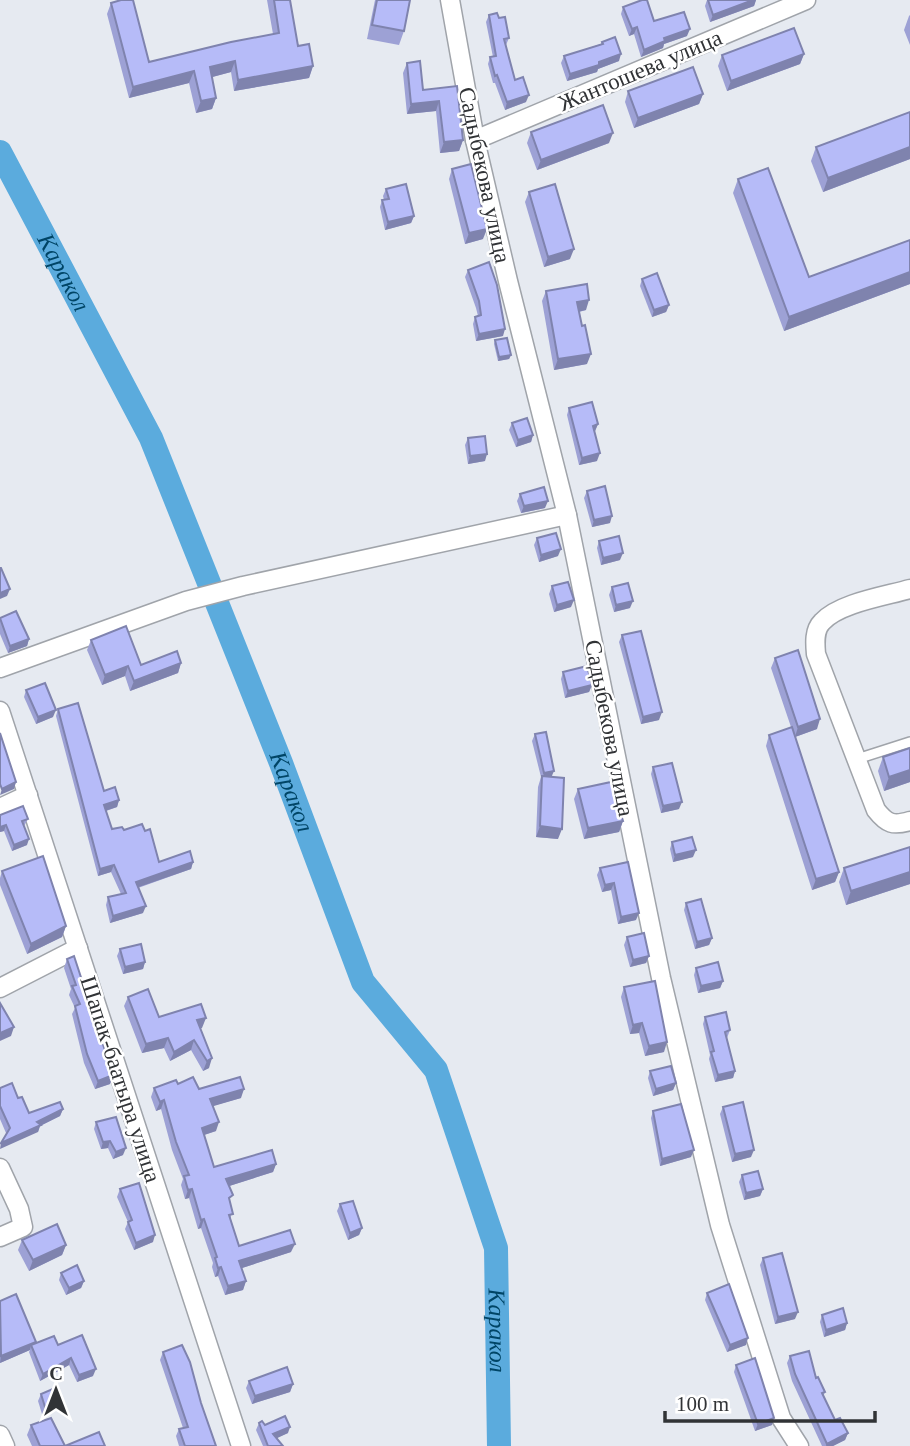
<svg xmlns="http://www.w3.org/2000/svg" width="910" height="1446" viewBox="0 0 910 1446" font-family="'Times New Roman',serif">
  <rect width="100%" height="100%" fill="#e6eaf1"/>
  <g fill="none" stroke-linecap="round" stroke-linejoin="round">
    <!-- river -->
    <path stroke="#5babdd" stroke-width="24" id="s1" d="M0,152L151,438L281,763L363,982L436,1070L496,1248L499,1446"/>
    <!-- service casing -->
    <g stroke="#a0a4aa" stroke-width="12">
      <polyline id="service" points="857,759 910,742"/>
    </g>
    <!-- minor casing -->
    <g stroke="#a0a4aa" stroke-width="21">
      <g id="minor">
        <polyline points="450,0 475,140 508,281 567,515 661,978 720,1225 781,1418 799,1446"/>
        <polyline points="475,140 806,0"/>
        <path d="M910,589C886,596 839,603 822,622C814,630 815,643 816,654L876,810C887,824 893,826 910,821"/>
        <polyline points="0,668 186,601 243,586 567,515"/>
        <polyline points="0,711 241,1446"/>
        <polyline points="0,808 28,795"/>
        <polyline points="0,988 78,948"/>
        <polyline points="0,1168 19,1209 23,1227 0,1237"/>
        <polyline points="0,1435 5,1446"/>
      </g>
    </g>
    <!-- service -->
    <use href="#service" stroke="#fff" stroke-width="9"/>
    <!-- minor -->
    <use href="#minor" stroke="#fff" stroke-width="18"/>
  </g>
  <!-- wall -->
  <g fill="#9da1d5">
    <polygon points="267,0 290,0 298,46 313,66 309,78 234,91 231,72 212,77 216,98 212,109 196,113 189,83 129,98 107,14 111,3 149,62 273,34"/>
    <polygon points="375,0 410,0 404,31 399,45 367,39"/>
    <polygon points="707,0 756,0 754,6 710,22 705,6"/>
    <polygon points="623,7 654,21 687,36 664,44 663,48 641,57 634,34 629,36 621,14"/>
    <polygon points="489,15 499,18 509,38 506,45 515,80 526,102 505,110 495,83 493,83 488,64 490,57 493,57 486,22"/>
    <polygon points="910,15 910,45 904,30 909,16"/>
    <polygon points="602,42 619,61 598,69 597,72 567,81 561,63 564,56 601,44"/>
    <polygon points="804,54 800,64 727,91 718,66 722,55"/>
    <polygon points="407,63 423,90 457,86 463,140 459,151 440,153 436,111 407,114 403,73"/>
    <polygon points="628,91 703,94 699,104 634,128 625,102"/>
    <polygon points="910,112 910,159 823,192 811,161 816,147"/>
    <polygon points="531,132 609,143 537,170 527,143"/>
    <polygon points="452,169 483,239 465,244 449,179"/>
    <polygon points="738,179 809,277 910,240 910,284 784,331 733,193"/>
    <polygon points="386,189 414,216 411,223 385,230 380,207 382,200 384,200 383,196"/>
    <polygon points="529,192 570,259 544,267 525,202"/>
    <polygon points="468,270 503,336 476,341 473,324 475,317 478,316 476,308 465,277"/>
    <polygon points="642,279 669,305 666,312 652,317 640,286"/>
    <polygon points="546,291 586,310 579,312 587,364 554,370 542,301"/>
    <polygon points="495,340 511,355 509,359 498,361 494,344"/>
    <polygon points="569,408 598,424 595,431 594,432 597,461 579,465 567,415"/>
    <polygon points="512,423 533,435 531,442 516,447 509,430"/>
    <polygon points="468,438 485,461 468,464 465,445"/>
    <polygon points="587,491 610,523 592,527 584,498"/>
    <polygon points="520,494 545,508 521,513 517,501"/>
    <polygon points="537,538 558,556 539,562 534,545"/>
    <polygon points="599,541 620,560 601,565 597,548"/>
    <polygon points="552,586 571,607 554,612 549,594"/>
    <polygon points="612,587 630,608 614,612 609,595"/>
    <polygon points="0,618 29,639 27,646 8,653 0,634"/>
    <polygon points="622,635 659,720 641,724 619,642"/>
    <polygon points="91,640 141,665 181,663 178,673 130,691 125,676 102,685 87,650"/>
    <polygon points="775,658 817,729 795,737 839,872 835,882 812,890 766,746 769,735 791,727 771,668"/>
    <polygon points="563,672 592,685 589,692 565,698 561,679"/>
    <polygon points="26,690 53,717 36,724 24,697"/>
    <polygon points="58,709 104,791 119,800 117,807 106,811 112,829 159,862 193,862 191,869 138,888 143,913 110,923 106,905 108,897 121,894 111,872 98,876 56,716"/>
    <polygon points="535,734 552,777 558,839 536,837 538,787 541,777 532,741"/>
    <polygon points="910,748 910,782 884,791 878,771 883,757"/>
    <polygon points="653,767 679,809 661,813 651,774"/>
    <polygon points="578,789 623,821 619,832 584,839 574,799"/>
    <polygon points="0,815 28,819 24,826 27,845 12,851 4,831 0,832"/>
    <polygon points="672,842 693,857 673,862 670,849"/>
    <polygon points="910,847 910,884 846,905 839,882 844,868"/>
    <polygon points="628,862 636,920 618,924 611,890 602,892 597,875 600,868"/>
    <polygon points="2,871 66,926 62,937 27,954 0,885 0,878"/>
    <polygon points="686,903 712,938 709,945 695,949 684,910"/>
    <polygon points="627,937 649,956 646,963 630,967 624,945"/>
    <polygon points="120,949 145,962 143,969 123,974 117,956"/>
    <polygon points="67,959 113,1075 110,1084 95,1089 84,1063 72,1014 75,1008 69,995 71,989 64,968"/>
    <polygon points="696,968 723,981 720,988 698,993 694,975"/>
    <polygon points="624,987 664,1052 645,1056 639,1033 630,1034 621,997"/>
    <polygon points="128,997 159,1017 202,1028 200,1028 209,1068 203,1071 191,1050 170,1061 164,1048 142,1053 124,1006"/>
    <polygon points="705,1017 730,1030 727,1038 735,1071 733,1078 715,1082 709,1059 710,1055 703,1024"/>
    <polygon points="650,1071 676,1083 673,1090 653,1096 648,1078"/>
    <polygon points="178,1084 241,1098 212,1106 216,1131 204,1135 214,1167 276,1164 273,1172 229,1186 231,1220 239,1246 291,1252 242,1268 246,1281 243,1290 225,1295 218,1276 215,1277 212,1267 213,1263 201,1228 198,1229 189,1198 185,1199 181,1185 183,1179 172,1150 161,1109 156,1111 151,1097 154,1088"/>
    <polygon points="0,1088 18,1098 29,1113 63,1109 60,1116 40,1126 38,1132 6,1133 0,1119"/>
    <polygon points="723,1107 751,1157 732,1162 720,1114"/>
    <polygon points="653,1111 691,1157 660,1166 651,1118"/>
    <polygon points="96,1122 123,1155 113,1159 108,1148 101,1149 94,1129"/>
    <polygon points="742,1175 763,1189 760,1196 744,1200 739,1182"/>
    <polygon points="120,1189 153,1242 134,1250 125,1229 128,1222 117,1197"/>
    <polygon points="340,1204 362,1228 359,1235 348,1240 337,1211"/>
    <polygon points="22,1240 66,1245 62,1255 29,1271 18,1250"/>
    <polygon points="763,1258 795,1319 775,1324 760,1265"/>
    <polygon points="61,1273 84,1281 81,1288 66,1295 59,1280"/>
    <polygon points="707,1293 746,1345 727,1352 705,1300"/>
    <polygon points="0,1301 36,1342 35,1344 58,1345 93,1376 77,1382 69,1365 40,1381 29,1352 30,1350 0,1363"/>
    <polygon points="822,1315 847,1323 845,1330 824,1337 820,1322"/>
    <polygon points="163,1352 201,1403 216,1446 179,1446 176,1436 179,1429 183,1428 160,1360"/>
    <polygon points="790,1356 816,1378 825,1392 823,1397 835,1420 848,1433 845,1440 833,1446 822,1446 792,1381 787,1363"/>
    <polygon points="736,1365 772,1425 755,1431 734,1372"/>
    <polygon points="249,1381 293,1384 290,1392 252,1404 246,1388"/>
    <polygon points="41,1394 61,1400 59,1407 42,1414 38,1401"/>
    <polygon points="259,1423 288,1433 276,1438 283,1446 263,1446 256,1430"/>
    <polygon points="31,1425 65,1446 105,1446 32,1446 27,1435"/>
  </g>
  <!-- shaded-wall -->
  <g fill="#7f83ae">
    <polygon points="753,0 756,0 754,6 710,22 713,15"/>
    <polygon points="637,27 634,34 629,36 632,29"/>
    <polygon points="690,29 687,36 664,44 663,48 641,57 644,50 664,38"/>
    <polygon points="621,54 619,61 598,69 597,72 567,81 570,74"/>
    <polygon points="804,54 800,64 727,91 731,81"/>
    <polygon points="235,61 231,72 205,79 210,67"/>
    <polygon points="313,66 309,78 234,91 238,80"/>
    <polygon points="194,71 189,83 129,98 133,87"/>
    <polygon points="703,94 699,104 634,128 638,118"/>
    <polygon points="529,95 526,102 505,110 507,102"/>
    <polygon points="216,98 212,109 196,113 201,101"/>
    <polygon points="439,101 436,111 407,114 411,104"/>
    <polygon points="613,133 609,143 537,170 541,160"/>
    <polygon points="463,140 459,151 440,153 444,142"/>
    <polygon points="910,147 910,159 823,192 828,178"/>
    <polygon points="414,216 411,223 385,230 388,222"/>
    <polygon points="487,229 483,239 465,244 469,233"/>
    <polygon points="574,249 570,259 544,267 548,257"/>
    <polygon points="910,272 910,284 784,331 789,317"/>
    <polygon points="589,300 586,310 573,313 577,302"/>
    <polygon points="669,305 666,312 652,317 654,310"/>
    <polygon points="505,329 503,336 476,341 479,334"/>
    <polygon points="591,354 587,364 554,370 558,359"/>
    <polygon points="511,355 509,359 498,361 499,357"/>
    <polygon points="598,424 595,431 590,433 593,426"/>
    <polygon points="533,435 531,442 516,447 518,440"/>
    <polygon points="600,453 597,461 579,465 582,458"/>
    <polygon points="487,454 485,461 468,464 470,456"/>
    <polygon points="548,501 545,508 521,513 524,506"/>
    <polygon points="612,516 610,523 592,527 594,520"/>
    <polygon points="561,549 558,556 539,562 541,555"/>
    <polygon points="623,553 620,560 601,565 603,558"/>
    <polygon points="10,589 7,596 0,599 0,593"/>
    <polygon points="574,600 571,607 554,612 557,605"/>
    <polygon points="633,601 630,608 614,612 616,605"/>
    <polygon points="29,639 27,646 8,653 10,646"/>
    <polygon points="181,663 178,673 130,691 134,681"/>
    <polygon points="128,666 125,676 102,685 105,675"/>
    <polygon points="592,685 589,692 565,698 568,691"/>
    <polygon points="56,710 53,717 36,724 38,717"/>
    <polygon points="662,712 659,720 641,724 643,717"/>
    <polygon points="820,719 817,729 795,737 798,727"/>
    <polygon points="910,770 910,782 884,791 889,777"/>
    <polygon points="554,771 551,778 542,780 544,773"/>
    <polygon points="16,782 14,789 0,795 2,789"/>
    <polygon points="119,800 117,807 102,812 104,805"/>
    <polygon points="682,802 679,809 661,813 663,806"/>
    <polygon points="623,821 619,832 584,839 588,828"/>
    <polygon points="6,825 4,831 0,832 0,827"/>
    <polygon points="540,826 562,829 558,839 536,837"/>
    <polygon points="29,839 27,845 12,851 14,845"/>
    <polygon points="696,850 693,857 673,862 675,855"/>
    <polygon points="193,862 191,869 133,889 136,882"/>
    <polygon points="114,865 111,872 98,876 100,869"/>
    <polygon points="839,872 835,882 812,890 816,879"/>
    <polygon points="910,872 910,884 846,905 851,891"/>
    <polygon points="614,883 611,890 602,892 605,885"/>
    <polygon points="146,906 143,913 110,923 113,916"/>
    <polygon points="639,913 636,920 618,924 621,917"/>
    <polygon points="66,926 62,937 27,954 31,944"/>
    <polygon points="712,938 709,945 695,949 697,942"/>
    <polygon points="649,956 646,963 630,967 633,960"/>
    <polygon points="145,962 143,969 123,974 125,967"/>
    <polygon points="723,981 720,988 698,993 701,986"/>
    <polygon points="206,1018 202,1028 193,1030 197,1020"/>
    <polygon points="642,1023 639,1033 630,1034 633,1025"/>
    <polygon points="14,1027 11,1036 0,1041 0,1033"/>
    <polygon points="168,1038 164,1048 142,1053 146,1044"/>
    <polygon points="194,1040 191,1050 170,1061 174,1052"/>
    <polygon points="667,1042 664,1052 645,1056 649,1046"/>
    <polygon points="212,1058 209,1068 203,1071 207,1061"/>
    <polygon points="735,1071 733,1078 715,1082 718,1075"/>
    <polygon points="113,1075 110,1084 95,1089 98,1081"/>
    <polygon points="676,1083 673,1090 653,1096 656,1089"/>
    <polygon points="244,1089 241,1098 207,1108 210,1099"/>
    <polygon points="164,1100 161,1109 156,1111 160,1102"/>
    <polygon points="63,1109 60,1116 40,1126 38,1132 0,1149 1,1143 37,1122"/>
    <polygon points="219,1122 216,1131 198,1137 202,1128"/>
    <polygon points="110,1141 108,1148 101,1149 103,1142"/>
    <polygon points="126,1148 123,1155 113,1159 116,1152"/>
    <polygon points="694,1150 691,1157 660,1166 662,1159"/>
    <polygon points="754,1150 751,1157 732,1162 735,1154"/>
    <polygon points="276,1164 273,1172 223,1188 226,1179"/>
    <polygon points="192,1189 189,1198 185,1199 188,1190"/>
    <polygon points="763,1189 760,1196 744,1200 746,1193"/>
    <polygon points="204,1219 201,1228 198,1229 201,1220"/>
    <polygon points="362,1228 359,1235 348,1240 350,1233"/>
    <polygon points="155,1235 153,1242 134,1250 136,1243"/>
    <polygon points="295,1244 291,1252 236,1270 239,1261"/>
    <polygon points="66,1245 62,1255 29,1271 33,1260"/>
    <polygon points="221,1267 218,1276 215,1277 218,1268"/>
    <polygon points="84,1281 81,1288 66,1295 69,1288"/>
    <polygon points="246,1281 243,1290 225,1295 228,1286"/>
    <polygon points="798,1312 795,1319 775,1324 778,1317"/>
    <polygon points="847,1323 845,1330 824,1337 826,1330"/>
    <polygon points="748,1338 746,1345 727,1352 730,1345"/>
    <polygon points="36,1342 33,1349 31,1345 30,1350 0,1363 1,1356"/>
    <polygon points="71,1358 69,1365 40,1381 43,1374"/>
    <polygon points="96,1369 93,1376 77,1382 79,1375"/>
    <polygon points="293,1384 290,1392 252,1404 255,1396"/>
    <polygon points="61,1400 59,1407 42,1414 45,1407"/>
    <polygon points="774,1418 772,1425 755,1431 758,1424"/>
    <polygon points="290,1427 288,1433 271,1441 273,1434"/>
    <polygon points="848,1433 845,1440 833,1446 826,1446 827,1444"/>
  </g>
  <!-- building -->
  <g fill="#b6bbf8" stroke="#7f83ae" stroke-width="2">
    <polygon points="121,0 133,0 149,62 231,42 279,33 274,0 290,0 298,46 309,44 313,66 238,80 235,61 210,67 216,98 201,101 194,71 133,87 111,3"/>
    <polygon points="377,0 410,0 404,31 372,25"/>
    <polygon points="642,0 647,0 654,21 684,12 690,29 664,38 665,41 644,50 637,27 632,29 623,7"/>
    <polygon points="708,0 753,0 713,15"/>
    <polygon points="497,13 499,18 505,17 509,38 504,39 515,80 523,77 529,95 507,102 497,75 495,76 490,57 496,56 489,15"/>
    <polygon points="794,28 804,54 731,81 722,55"/>
    <polygon points="615,37 621,54 599,62 599,65 570,74 564,56 603,44 602,42"/>
    <polygon points="420,61 423,90 457,86 463,140 444,142 439,101 411,104 407,63"/>
    <polygon points="693,67 703,94 638,118 628,91"/>
    <polygon points="603,105 613,133 541,160 531,132"/>
    <polygon points="910,112 910,147 828,178 816,147"/>
    <polygon points="471,164 487,229 469,233 452,169"/>
    <polygon points="768,168 809,277 910,240 910,272 789,317 738,179"/>
    <polygon points="406,184 414,216 388,222 382,200 389,199 386,189"/>
    <polygon points="555,184 574,249 548,257 529,192"/>
    <polygon points="489,262 497,285 505,329 479,334 475,317 481,315 479,301 468,270"/>
    <polygon points="657,273 669,305 654,310 642,279"/>
    <polygon points="587,284 589,300 577,302 582,326 585,325 591,354 558,359 546,291"/>
    <polygon points="507,338 511,355 499,357 495,340"/>
    <polygon points="592,402 598,424 593,426 600,453 582,458 569,408"/>
    <polygon points="527,418 533,435 518,440 512,423"/>
    <polygon points="485,436 487,454 470,456 468,438"/>
    <polygon points="605,486 612,516 594,520 587,491"/>
    <polygon points="544,487 548,501 524,506 520,494"/>
    <polygon points="556,533 561,549 541,555 537,538"/>
    <polygon points="619,536 623,553 603,558 599,541"/>
    <polygon points="0,568 1,568 10,589 0,593"/>
    <polygon points="568,582 574,600 557,605 552,586"/>
    <polygon points="628,583 633,601 616,605 612,587"/>
    <polygon points="16,611 29,639 10,646 0,618"/>
    <polygon points="126,626 141,665 177,651 181,663 134,681 128,666 105,675 91,640"/>
    <polygon points="641,631 662,712 643,717 622,635"/>
    <polygon points="798,650 820,719 798,727 775,658"/>
    <polygon points="587,666 592,685 568,691 563,672"/>
    <polygon points="45,683 56,710 38,717 26,690"/>
    <polygon points="78,703 104,791 115,787 119,800 104,805 112,829 122,827 124,830 142,824 145,831 150,829 159,862 190,851 193,862 136,882 146,906 113,916 108,897 126,893 114,865 100,869 58,709"/>
    <polygon points="792,727 839,872 816,879 769,735"/>
    <polygon points="546,732 554,771 544,773 535,734"/>
    <polygon points="0,733 16,782 2,789 0,784"/>
    <polygon points="910,748 910,770 889,777 883,757"/>
    <polygon points="672,763 682,802 663,806 653,767"/>
    <polygon points="542,776 564,778 562,829 540,826"/>
    <polygon points="611,782 623,821 588,828 578,789"/>
    <polygon points="23,806 28,819 22,821 29,839 14,845 6,825 0,827 0,815"/>
    <polygon points="692,837 696,850 675,855 672,842"/>
    <polygon points="910,847 910,872 851,891 844,868"/>
    <polygon points="43,856 66,926 31,944 2,871"/>
    <polygon points="628,862 639,913 621,917 614,883 605,885 600,868"/>
    <polygon points="701,899 712,938 697,942 686,903"/>
    <polygon points="644,933 649,956 633,960 627,937"/>
    <polygon points="141,944 145,962 125,967 120,949"/>
    <polygon points="74,956 113,1075 98,1081 87,1054 75,1006 80,1004 72,986 76,985 67,959"/>
    <polygon points="718,962 723,981 701,986 696,968"/>
    <polygon points="655,981 667,1042 649,1046 642,1023 633,1025 624,987"/>
    <polygon points="148,989 159,1017 201,1004 206,1018 197,1020 212,1058 207,1061 194,1040 174,1052 168,1038 146,1044 128,997"/>
    <polygon points="0,1003 14,1027 0,1033"/>
    <polygon points="726,1012 730,1030 725,1032 735,1071 718,1075 711,1052 714,1051 705,1017"/>
    <polygon points="671,1066 676,1083 656,1089 650,1071"/>
    <polygon points="193,1077 199,1089 240,1077 244,1089 210,1099 219,1122 202,1128 214,1167 272,1150 276,1164 226,1179 233,1195 229,1198 233,1214 229,1215 239,1246 290,1230 295,1244 239,1261 246,1281 228,1286 221,1267 218,1268 215,1258 217,1257 204,1219 201,1220 192,1189 188,1190 184,1176 189,1175 176,1142 164,1100 160,1102 154,1088 176,1080 178,1084"/>
    <polygon points="12,1083 18,1098 22,1097 29,1113 60,1102 63,1109 37,1122 41,1125 1,1143 10,1128 0,1106 0,1088"/>
    <polygon points="743,1102 754,1150 735,1154 723,1107"/>
    <polygon points="681,1104 694,1150 662,1159 653,1111"/>
    <polygon points="116,1117 126,1148 116,1152 110,1141 103,1142 96,1122"/>
    <polygon points="758,1171 763,1189 746,1193 742,1175"/>
    <polygon points="139,1183 155,1235 136,1243 128,1222 132,1220 120,1189"/>
    <polygon points="353,1201 362,1228 350,1233 340,1204"/>
    <polygon points="57,1224 66,1245 33,1260 22,1240"/>
    <polygon points="782,1253 798,1312 778,1317 763,1258"/>
    <polygon points="77,1265 84,1281 69,1288 61,1273"/>
    <polygon points="729,1284 748,1338 730,1345 707,1293"/>
    <polygon points="16,1294 36,1342 1,1356 0,1301"/>
    <polygon points="843,1308 847,1323 826,1330 822,1315"/>
    <polygon points="82,1335 96,1369 79,1375 71,1358 43,1374 31,1345 54,1336 58,1345"/>
    <polygon points="182,1345 190,1362 201,1403 216,1446 185,1446 179,1429 188,1427 163,1352"/>
    <polygon points="809,1351 816,1378 818,1377 825,1392 822,1393 835,1420 840,1418 848,1433 827,1444 795,1374 790,1356"/>
    <polygon points="755,1358 774,1418 758,1424 736,1365"/>
    <polygon points="287,1367 293,1384 255,1396 249,1381"/>
    <polygon points="55,1388 61,1400 45,1407 41,1394"/>
    <polygon points="285,1416 290,1427 273,1434 283,1446 268,1446 259,1423 262,1421 265,1425"/>
    <polygon points="51,1418 65,1446 99,1432 105,1446 40,1446 31,1425"/>
  </g>
  <g text-anchor="middle" stroke-width="5" stroke-linejoin="round" paint-order="stroke">
    <!-- street labels -->
    <g font-size="23" fill="#313336" stroke="#fff">
      <text transform="translate(640 70) rotate(-23)" y="8">Жантошева улица</text>
      <text transform="translate(485 175) rotate(78)" y="8">Садыбекова улица</text>
      <text transform="translate(610 728) rotate(79)" y="8">Садыбекова улица</text>
      <text transform="translate(121 1079) rotate(72)" y="8">Шапак-баатыра улица</text>
    </g>
    <!-- water labels -->
    <g font-size="24" font-style="italic" fill="#004566" stroke="#fff">
      <text dy="8" stroke="none"><textPath href="#s1" startOffset="136">Каракол</textPath></text>
      <text dy="8" stroke="none"><textPath href="#s1" startOffset="704">Каракол</textPath></text>
      <text dy="8" stroke="none"><textPath href="#s1" startOffset="1292">Каракол</textPath></text>
    </g>
  </g>
  <!-- north arrow -->
  <g transform="translate(56 1390)" stroke="#ffffff" stroke-width="5" paint-order="stroke">
  <path d="M0-5L12 26L0 18L-12 26Z" fill="#313336"/>
  <text y="-10" font-size="19" font-weight="bold" text-anchor="middle" fill="#313336">С</text>
  </g>
  <!-- scale -->
  <path d="M665 1411v10h210v-10" fill="none" stroke="#313336" stroke-width="3.5"/>
  <text x="676" y="1411" font-size="21" fill="#313336" stroke="#ffffff" stroke-width="5" paint-order="stroke">100 m</text>
</svg>
